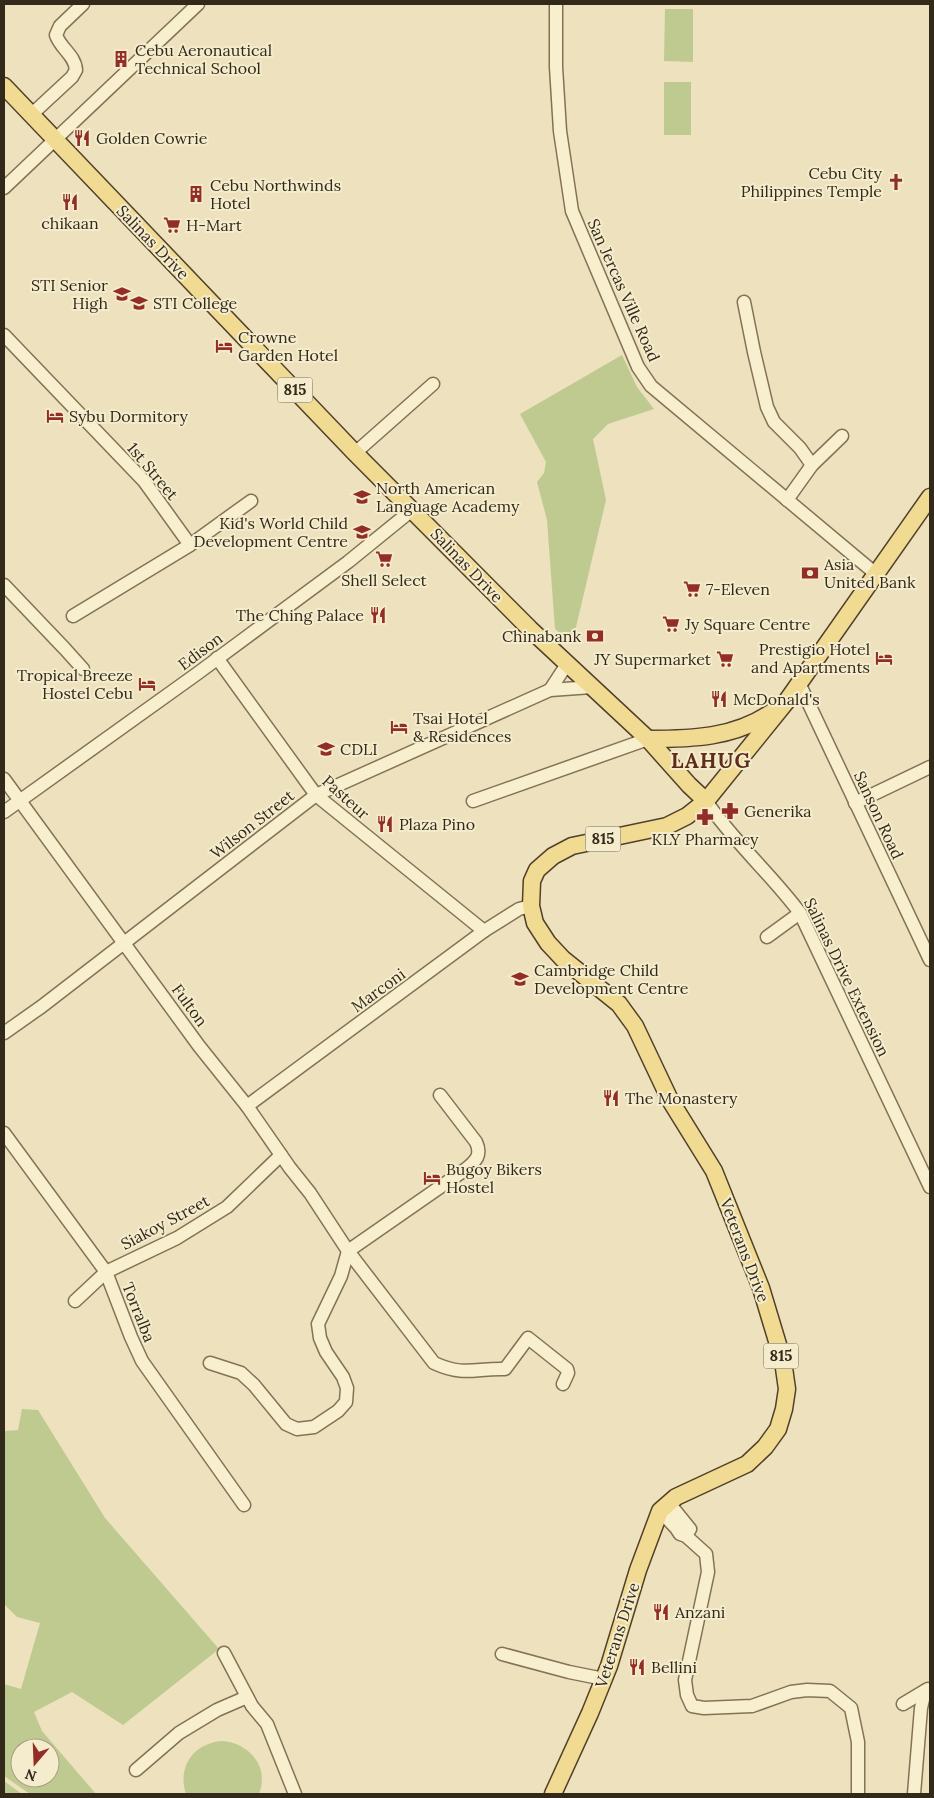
<svg xmlns="http://www.w3.org/2000/svg" width="934" height="1798" viewBox="0 0 934 1798" font-family="Lora,serif">
  <rect width="100%" height="100%" fill="#ede2bd"/>
  <!-- green -->
  <g fill="#bfca91" fill-rule="evenodd">
    <polygon points="665,9 693,9 693,62 664,61"/>
    <rect x="664" y="82" width="27" height="53"/>
    <polygon points="622,355 637,387 654,409 608,424 593,439 606,500 572,644 555,629 547,520 537,482 544,473 546,462 520,414"/>
    <path d="M22,1409L38,1410L105,1518L219,1649L123,1725L72,1692L34,1712L42,1731L96,1794H30L4,1776V1684L21,1689L40,1623L17,1617L4,1604V1431L18,1430ZM20,1748H50V1778H20Z"/>
    <path d="M221,1741C248,1742 270,1766 259,1794H186C177,1767 193,1744 221,1741Z"/>
    <polygon points="4,1781 22,1794 4,1794"/>
  </g>
  <g fill="none" stroke-linecap="round" stroke-linejoin="round">
    <!-- minor casing -->
    <g stroke="#847256" stroke-width="15">
      <g id="minor">
        <polyline points="556,4 556,67 560,131 572,211 638,367 651,386 876,574"/>
        <path d="M31,115L72,77L76,70C75,55 60,48 56,35L60,26L83,4"/>
        <polyline points="4,188 198,4"/>
        <polyline points="744,302 754,352 767,407 774,422 800,448 812,465"/>
        <polyline points="4,335 144,481 190,545"/>
        <polyline points="355,453 433,384"/>
        <polyline points="787,500 812,465 842,436"/>
        <polyline points="4,585 65,649 83,669"/>
        <polyline points="73,616 190,545 251,501"/>
        <polyline points="217,658 316,795 484,931"/>
        <polyline points="799,683 930,960"/>
        <polyline points="550,690 567,664"/>
        <path d="M4,779L199,1046L247,1106L290,1168L310,1193L348,1251L434,1363C465,1377 475,1368 505,1369L528,1338L567,1369L568,1373L563,1384"/>
        <polyline points="473,801 648,739"/>
        <path d="M706,801C733,841 771,874 800,913L930,1187"/>
        <polyline points="855,803 930,767"/>
        <polyline points="4,812 198,673 348,562 412,510"/>
        <polyline points="767,937 800,913"/>
        <polyline points="4,1033 41,1007 316,795 550,690 592,687"/>
        <polyline points="247,1106 484,931 519,909 531,906"/>
        <polyline points="4,1133 106,1272 131,1337 142,1361 244,1505"/>
        <polyline points="75,1301 106,1272 177,1238 227,1207 281,1155"/>
        <path d="M210,1363L241,1373L254,1385L286,1424L297,1429L314,1427L338,1411L346,1402L347,1388L343,1377L326,1352L320,1338L318,1324L341,1276L348,1251L466,1169C476,1161 482,1155 476,1142L440,1095"/>
        <polyline points="669,1503 690,1529 686,1536"/>
        <polyline points="660,1511 676,1528 680,1534 686,1536 706,1554 708,1572 685,1680 687,1695 692,1706 704,1708 752,1706 791,1692 807,1690 830,1691 851,1708 858,1742 858,1794"/>
        <polyline points="224,1653 252,1706 267,1724 295,1794"/>
        <polyline points="502,1654 569,1672 604,1679"/>
        <polyline points="903,1704 928,1689"/>
        <polyline points="136,1770 179,1733 217,1710 247,1697"/>
        <polyline points="914,1794 921,1708 925,1691"/>
      </g>
    </g>
    <!-- major casing -->
    <g stroke="#51402b" stroke-width="19">
      <g id="major">
        <polyline points="4,86 355,453 530,629 648,739 689,785 706,801"/>
        <path d="M648,739C692,739 734,738 772,712"/>
        <polyline points="553,1794 590,1713 609,1666 638,1570 660,1511 676,1497 747,1464 765,1447 778,1429 784,1409 787,1389 783,1361 761,1288 714,1171 670,1100 635,1026 619,1004 563,959 548,943 535,923 531,906 532,881 537,870 553,856 572,846 667,826 687,816 706,801 786,702 930,497"/>
      </g>
    </g>
    <!-- minor -->
    <use href="#minor" stroke="#f8efcf" stroke-width="12"/>
    <!-- major -->
    <use href="#major" stroke="#f1db93" stroke-width="16"/>
  </g>
  <!-- icons -->
  <defs>
    <g id="building-bare" transform="scale(1.35)"><path d="M-4-6H4V6H1V3H-1V6H-4ZM-2.5-4.3h1.7v1.8h-1.7ZM.8-4.3h1.7v1.8H.8ZM-2.5-1h1.7V.8h-1.7ZM.8-1h1.7V.8H.8Z" fill="#922e27" stroke="#f4eccc" stroke-width="2.5" paint-order="stroke"/></g>
    <g id="restaurant-bare" transform="scale(1.35)"><path d="M-5-6h1v4h1v-4h1v4h1v-4h1v5L-1.5 .5V6h-2V.5L-5-1ZM5-6V6H3V1.5H1.5Q1.5-4 5-6Z" fill="#922e27" stroke="#f4eccc" stroke-width="2.5" paint-order="stroke"/></g>
    <g id="church-bare" transform="scale(1.35)"><path d="M-1.2-6h2.4v3.5h3.3v2.4h-3.3V6h-2.4V-.1h-3.3v-2.4h3.3Z" fill="#922e27" stroke="#f4eccc" stroke-width="2.5" paint-order="stroke"/></g>
    <g id="supermarket-bare" transform="scale(1.35)"><path d="M-6-5.5h2.5l.6 2H6L4.5 2H-2.5L-4.4-4H-6ZM-1.5 3.2a1.3 1.3 0 1 0 .1 0ZM3 3.2a1.3 1.3 0 1 0 .1 0Z" fill="#922e27" stroke="#f4eccc" stroke-width="2.5" paint-order="stroke"/></g>
    <g id="school-bare" transform="scale(1.35)"><path d="M0-5L7-2L0 1L-7-2ZM-4 1L0 2.5L4 1V4Q0 6-4 4Z" fill="#922e27" stroke="#f4eccc" stroke-width="2.5" paint-order="stroke"/></g>
    <g id="university-bare" transform="scale(1.35)"><path d="M0-5L7-2L0 1L-7-2ZM-4 1L0 2.5L4 1V4Q0 6-4 4Z" fill="#922e27" stroke="#f4eccc" stroke-width="2.5" paint-order="stroke"/></g>
    <g id="hotel-bare" transform="scale(1.35)"><path d="M-6-4.5h1.5V1H6V5H4.5V3h-9V5H-6ZM-4 0a1.8 1.8 0 1 1 3.6 0ZM.5 0V-2.5h3Q6-2.5 6 0Z" fill="#922e27" stroke="#f4eccc" stroke-width="2.5" paint-order="stroke"/></g>
    <g id="bank-bare" transform="scale(1.35)"><path d="M-6-4H6V4H-6ZM0-2.3a2.3 2.3 0 1 0 0 4.6a2.3 2.3 0 1 0 0-4.6Z" fill="#922e27" stroke="#f4eccc" stroke-width="2.5" paint-order="stroke"/></g>
    <g id="pharmacy-bare" transform="scale(1.35)"><path d="M-2-6h4v4h4v4h-4v4h-4v-4h-4v-4h4Z" fill="#922e27" stroke="#f4eccc" stroke-width="2.5" paint-order="stroke"/></g>
  </defs>
  <g fill-rule="evenodd">
    <use href="#building-bare" x="121" y="59"/>
    <use href="#restaurant-bare" x="82" y="138"/>
    <use href="#church-bare" x="896" y="182"/>
    <use href="#building-bare" x="196" y="194"/>
    <use href="#restaurant-bare" x="70" y="202"/>
    <use href="#supermarket-bare" x="172" y="225"/>
    <use href="#school-bare" x="122" y="294"/>
    <use href="#university-bare" x="139" y="303"/>
    <use href="#hotel-bare" x="224" y="346"/>
    <use href="#hotel-bare" x="55" y="416"/>
    <use href="#school-bare" x="362" y="497"/>
    <use href="#school-bare" x="362" y="532"/>
    <use href="#supermarket-bare" x="384" y="559"/>
    <use href="#bank-bare" x="810" y="573"/>
    <use href="#supermarket-bare" x="692" y="589"/>
    <use href="#restaurant-bare" x="378" y="615"/>
    <use href="#supermarket-bare" x="671" y="624"/>
    <use href="#bank-bare" x="595" y="636"/>
    <use href="#hotel-bare" x="884" y="658"/>
    <use href="#supermarket-bare" x="725" y="659"/>
    <use href="#hotel-bare" x="147" y="684"/>
    <use href="#restaurant-bare" x="719" y="699"/>
    <use href="#hotel-bare" x="399" y="727"/>
    <use href="#school-bare" x="326" y="749"/>
    <use href="#pharmacy-bare" x="730" y="811"/>
    <use href="#pharmacy-bare" x="705" y="817"/>
    <use href="#restaurant-bare" x="385" y="824"/>
    <use href="#school-bare" x="520" y="979"/>
    <use href="#restaurant-bare" x="611" y="1098"/>
    <use href="#hotel-bare" x="432" y="1178"/>
    <use href="#restaurant-bare" x="661" y="1612"/>
    <use href="#restaurant-bare" x="637" y="1667"/>
  </g>
  <g text-anchor="middle" stroke-width="4" stroke-linejoin="round" paint-order="stroke">
    <!-- shield labels -->
    <g fill="#f4eccc" stroke="#6d6450" stroke-width="1">
      <rect x="277.5" y="377.5" width="35" height="25" rx="4"/>
      <rect x="585.5" y="826.5" width="35" height="25" rx="4"/>
      <rect x="763.5" y="1343.5" width="35" height="25" rx="4"/>
    </g>
    <g font-size="15" font-weight="bold" fill="#33291b">
      <text x="295" y="395">815</text>
      <text x="603" y="844">815</text>
      <text x="781" y="1361">815</text>
    </g>
    <!-- poi labels -->
    <g font-size="16" fill="#33291b" stroke="#f4eccc" text-anchor="start">
      <text x="135" y="56">Cebu Aeronautical<tspan x="135" dy="18">Technical School</tspan></text>
      <text x="96" y="144">Golden Cowrie</text>
      <text x="882" y="179" text-anchor="end">Cebu City<tspan x="882" dy="18">Philippines Temple</tspan></text>
      <text x="210" y="191">Cebu Northwinds<tspan x="210" dy="18">Hotel</tspan></text>
      <text x="70" y="229" text-anchor="middle">chikaan</text>
      <text x="186" y="231">H-Mart</text>
      <text x="108" y="291" text-anchor="end">STI Senior<tspan x="108" dy="18">High</tspan></text>
      <text x="153" y="309">STI College</text>
      <text x="238" y="343">Crowne<tspan x="238" dy="18">Garden Hotel</tspan></text>
      <text x="69" y="422">Sybu Dormitory</text>
      <text x="376" y="494">North American<tspan x="376" dy="18">Language Academy</tspan></text>
      <text x="348" y="529" text-anchor="end">Kid's World Child<tspan x="348" dy="18">Development Centre</tspan></text>
      <text x="824" y="570">Asia<tspan x="824" dy="18">United Bank</tspan></text>
      <text x="384" y="586" text-anchor="middle">Shell Select</text>
      <text x="706" y="595">7-Eleven</text>
      <text x="364" y="621" text-anchor="end">The Ching Palace</text>
      <text x="685" y="630">Jy Square Centre</text>
      <text x="581" y="642" text-anchor="end">Chinabank</text>
      <text x="870" y="655" text-anchor="end">Prestigio Hotel<tspan x="870" dy="18">and Apartments</tspan></text>
      <text x="711" y="665" text-anchor="end">JY Supermarket</text>
      <text x="133" y="681" text-anchor="end">Tropical Breeze<tspan x="133" dy="18">Hostel Cebu</tspan></text>
      <text x="733" y="705">McDonald's</text>
      <text x="413" y="724">Tsai Hotel<tspan x="413" dy="18">&amp; Residences</tspan></text>
      <text x="340" y="755">CDLI</text>
      <text x="744" y="817">Generika</text>
      <text x="399" y="830">Plaza Pino</text>
      <text x="705" y="845" text-anchor="middle">KLY Pharmacy</text>
      <text x="534" y="976">Cambridge Child<tspan x="534" dy="18">Development Centre</tspan></text>
      <text x="625" y="1104">The Monastery</text>
      <text x="446" y="1175">Bugoy Bikers<tspan x="446" dy="18">Hostel</tspan></text>
      <text x="675" y="1618">Anzani</text>
      <text x="651" y="1673">Bellini</text>
    </g>
    <!-- street labels -->
    <g font-size="16" fill="#33291b" stroke="#f4eccc">
      <text transform="translate(153 242) rotate(46)" y="6">Salinas Drive</text>
      <text transform="translate(624 290) rotate(66)" y="6">San Jercas Ville Road</text>
      <text transform="translate(153 471) rotate(50)" y="6">1st Street</text>
      <text transform="translate(467 565) rotate(46)" y="6">Salinas Drive</text>
      <text transform="translate(200 651) rotate(-37)" y="6">Edison</text>
      <text transform="translate(346 797) rotate(42)" y="6">Pasteur</text>
      <text transform="translate(879 815) rotate(65)" y="6">Sanson Road</text>
      <text transform="translate(252 824) rotate(-38)" y="6">Wilson Street</text>
      <text transform="translate(847 977) rotate(64)" y="6">Salinas Drive Extension</text>
      <text transform="translate(378 990) rotate(-36)" y="6">Marconi</text>
      <text transform="translate(190 1005) rotate(54)" y="6">Fulton</text>
      <text transform="translate(165 1222) rotate(-28)" y="6">Siakoy Street</text>
      <text transform="translate(745 1250) rotate(69)" y="6">Veterans Drive</text>
      <text transform="translate(139 1312) rotate(68)" y="6">Torralba</text>
      <text transform="translate(617 1635) rotate(-72)" y="6">Veterans Drive</text>
    </g>
    <!-- district labels -->
    <g font-size="21" font-weight="bold" letter-spacing="1" fill="#5f2e1b" stroke="#f4eccc">
      <text x="711" y="768">LAHUG</text>
    </g>
  </g>
  <!-- border -->
  <rect width="934" height="1798" fill="none" stroke="#33291b" stroke-width="10"/>
  <!-- north arrow -->
  <g transform="translate(35 1763) rotate(199)"><circle r="24" fill="#f4eccc" stroke="#a79e85"/>
  <path d="M0-4L9 19L0 12L-9 19Z" fill="#922e27"/>
  <text y="-8" font-size="14" font-weight="bold" text-anchor="middle" fill="#33291b">N</text>
  </g>
</svg>
